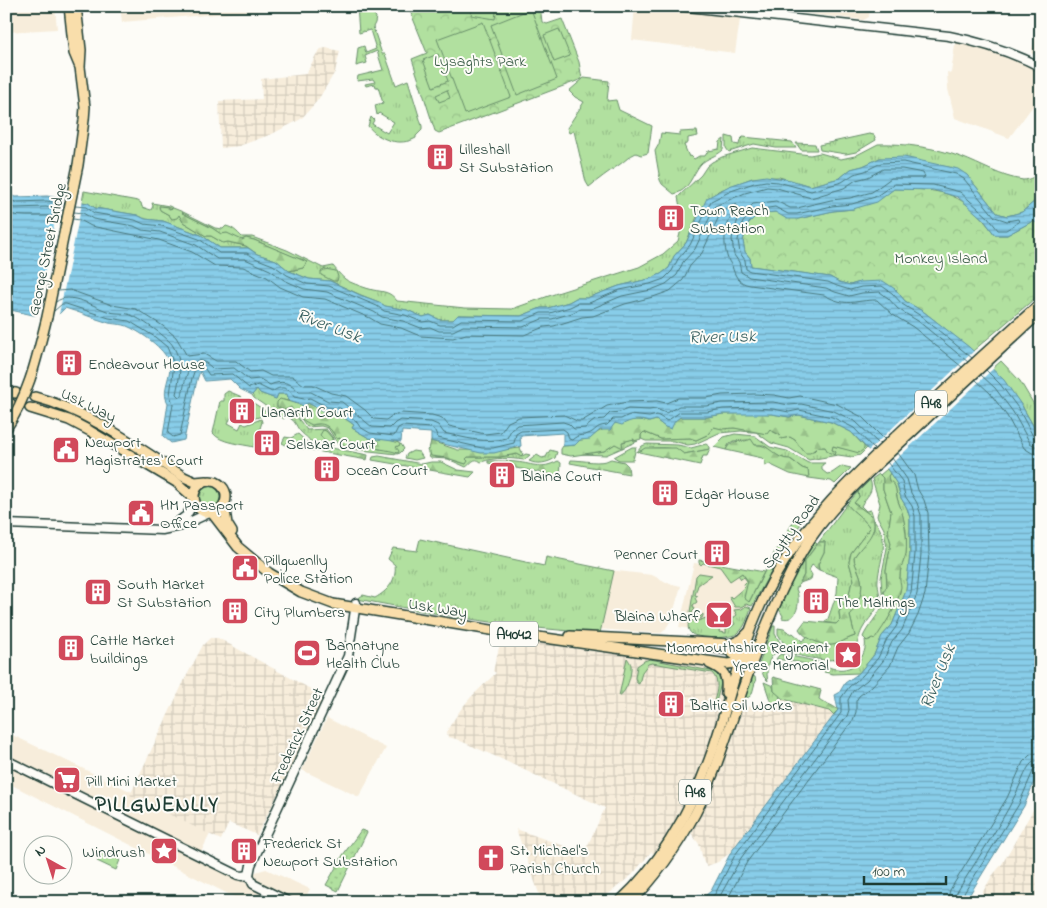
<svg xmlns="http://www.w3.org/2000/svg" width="1047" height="908" viewBox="0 0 1047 908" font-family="'Indie Flower',sans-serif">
  <defs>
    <pattern id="industrial-grid" width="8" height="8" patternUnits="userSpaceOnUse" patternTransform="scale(1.25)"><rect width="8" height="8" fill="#f7eddb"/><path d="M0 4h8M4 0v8" fill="none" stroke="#d3ccbd"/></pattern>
    <pattern id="grass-tufts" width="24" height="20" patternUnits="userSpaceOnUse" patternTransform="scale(1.25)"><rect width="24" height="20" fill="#b1e09f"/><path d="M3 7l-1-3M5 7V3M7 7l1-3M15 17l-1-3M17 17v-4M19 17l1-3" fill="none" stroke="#98c18a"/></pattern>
    <pattern id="forest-firs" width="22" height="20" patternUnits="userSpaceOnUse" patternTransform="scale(1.25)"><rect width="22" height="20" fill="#b1e09f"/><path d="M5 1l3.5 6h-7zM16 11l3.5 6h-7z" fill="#98c18a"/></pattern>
    <pattern id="park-crowns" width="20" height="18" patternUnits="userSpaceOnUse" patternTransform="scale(1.25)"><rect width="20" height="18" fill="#b1e09f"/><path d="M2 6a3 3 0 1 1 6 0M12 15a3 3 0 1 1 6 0" fill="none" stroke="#98c18a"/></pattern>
    <pattern id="garden-dots" width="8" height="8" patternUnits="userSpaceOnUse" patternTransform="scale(1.25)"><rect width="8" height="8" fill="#b1e09f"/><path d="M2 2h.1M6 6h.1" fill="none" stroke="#98c18a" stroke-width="1.8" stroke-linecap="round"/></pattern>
    <pattern id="water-rules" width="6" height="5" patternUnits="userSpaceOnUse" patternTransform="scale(1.25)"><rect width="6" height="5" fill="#88cde9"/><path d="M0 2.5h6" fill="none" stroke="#6fa8be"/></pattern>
  </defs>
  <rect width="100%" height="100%" fill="#fdfcf7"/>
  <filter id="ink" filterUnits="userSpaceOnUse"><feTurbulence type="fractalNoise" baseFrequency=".02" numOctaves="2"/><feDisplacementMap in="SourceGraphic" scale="10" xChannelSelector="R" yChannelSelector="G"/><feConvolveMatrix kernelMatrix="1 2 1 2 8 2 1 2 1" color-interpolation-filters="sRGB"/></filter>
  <g filter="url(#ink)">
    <!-- built -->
    <g fill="#f7eddb">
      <polygon points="6,6 55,6 57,29 7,32"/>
      <polygon points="120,6 312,6 122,22"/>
      <polygon points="635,6 679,6 741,13 735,53 632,40"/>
      <polygon points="796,6 870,6 869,17 864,20 801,13 796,11"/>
      <polygon points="1036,34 1041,35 1041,58 1031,53"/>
      <polygon points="956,37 1041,67 1041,95 1009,138 955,118 948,89 947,72 951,73"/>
      <polygon points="694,563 763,572 739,628 728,636 679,627"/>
      <polygon points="609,570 652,575 668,583 681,586 671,620 665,630 661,633 654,633 597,629"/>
      <polygon points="327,718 386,748 359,797 302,770"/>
      <polygon points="6,732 212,830 199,856 242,876 266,869 310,889 303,902 244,902 6,782"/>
    </g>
    <!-- industrial -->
    <g fill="url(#industrial-grid)">
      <polygon points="326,48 340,51 335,72 318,100 301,119 272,134 239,146 221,148 219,101 262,99 261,79 306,74 317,53 321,49"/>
      <polygon points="503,632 711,664 726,681 724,710 713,749 659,857 651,852 633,874 599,902 542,902 516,829 584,853 605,808 499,758 456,739 448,737 447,732 449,727 461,709 471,697 496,673 493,671"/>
      <polygon points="210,638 218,638 327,698 257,835 229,823 221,840 130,795 185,679 203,645"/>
      <polygon points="780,698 829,711 833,716 731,852 718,862 707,866 704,863 699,844 691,833 707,801 736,723 742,709 763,702 771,703 775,705"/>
      <polygon points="1041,796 1041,902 977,902 992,876 1002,864"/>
    </g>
    <!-- grass -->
    <g fill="url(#grass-tufts)" stroke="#688e6a">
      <path d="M357,6H363L366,11L371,12L376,17L375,23L373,27L382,54H385L396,85L408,80L422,126V130L416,136V138C400,147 379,140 368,126L371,117L374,120L372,124L387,133L394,122L379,113L377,115L375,105L383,103L378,87H376L375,84L366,86L365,84L375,82L373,79L357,81L358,76L383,70L377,51L365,56L367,63L356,66L358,48L364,46L366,53L376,49L370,30L359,33Z"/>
      <path d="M584,78L609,81L607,101L616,100L619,110L652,126L648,153L641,155L636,153C629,156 625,161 619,165C608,172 599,179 589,187L586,182L574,131L569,133L567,128L584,102L575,97L569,91Z"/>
      <path d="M697,131L698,136L688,138V143L684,145L689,157L691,156L694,159L699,156H705L708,151L719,149L720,142L724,139L723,150C717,156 706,158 700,165C692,175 689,191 674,194L662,184L660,180L655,151L659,144L661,133L680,135V132Z"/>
      <polygon points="869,134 874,135 876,140 856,152 846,154 820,150 819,145"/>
      <polygon points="726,136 733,138 734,144 739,145 740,140 743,137 792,142 796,148 776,148 754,144 729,152 726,148"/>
      <polygon points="796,143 815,144 817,150 801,150"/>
      <path d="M878,144C905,143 936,148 961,157C982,165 1001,177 1023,180C1030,180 1035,176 1041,173V188L1035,201L1022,212L1007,216L997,213L967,175L949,167L880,158L863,166L851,169L840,178L810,186L779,177L752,178L718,191L699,212L686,243L674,256L669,268L661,274L649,279L619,286L587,298H576L569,302L548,308H541L521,316L458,315L453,320H440L430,315L423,317L407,310L385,306L379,302L361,295L330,281L309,279L289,271L303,268L304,260L294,257L254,240L246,238L242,240L221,235L212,228L181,213L183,212L215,228L223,229L226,226C234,228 237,232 242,237H252L287,250L323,268L333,266C338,272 343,279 350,282C357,285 365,288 373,290C383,292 390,291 397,301L465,308L512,309L560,292L639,267L663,254L678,241L683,222L678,197L701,175L707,166L712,162L722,157L752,148L810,155L820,153L841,159L855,156Z"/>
      <polygon points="84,191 138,201 141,203 142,207 151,210 153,206 152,203 169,206 173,208 160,210 169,215 172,219 179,214 183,222 206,236 211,236 223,243 228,242 246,246 248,248 220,248 201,235 163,221 145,219 137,215 95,208 88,203 82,202"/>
      <polygon points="1001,361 1020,381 1036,408 1041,410 1041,439 1022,406 992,369"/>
      <polygon points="257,389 260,393 276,399 278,394 287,394 289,401 283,400 284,410 286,409 284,419 254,398 252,395"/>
      <path d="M228,391L242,397L228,423L239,429L242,423L246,425L261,419L262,422L254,447C242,444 220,443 213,433L220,401H224V394Z"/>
      <polygon points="252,402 270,414 248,420 244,418"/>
      <path d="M292,413L296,416L307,430L326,429L333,438V445L310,441C307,436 304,436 301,432C296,427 297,423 290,418Z"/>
      <polygon points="300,417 312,425 323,423 330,428 335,436 356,448 367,444 379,449 392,450 395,452 396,447 401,444 404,449 400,453 397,454 342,448 339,446 328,428 321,426 307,427"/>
      <path d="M714,427C722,429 727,427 735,428C745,429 756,433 767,433L770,430L785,438L790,437L795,440L799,445L814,451L818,447H825L832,453L836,452L832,450V446L851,450L863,449L864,446L867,448L860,455L852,457L838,455L809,460L789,448L771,443L756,432H751L741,431L719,433L695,444L688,445L673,441H646L641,439V435L644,432L661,439L690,438L696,440L707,435Z"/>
      <polygon points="298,434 308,443 287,443 288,446 282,443 285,437 291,438"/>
      <polygon points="735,434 755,436 770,447 787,451 808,463 825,463 822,465 822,470 827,474 832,473 842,466 851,468 835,484 831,481 809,478 808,470 802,468 792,460 778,457 764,445 755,445 748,440 733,441 729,444 726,450 714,447 724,437"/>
      <polygon points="632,439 634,439 634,441 638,441 606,455 580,454 604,451 615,444 617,444"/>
      <path d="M647,444L678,445L691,448L706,444L710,447V449L684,454C671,445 652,447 637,452L642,446Z"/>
      <path d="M430,447L434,457L447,458L466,464V459L468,457H500L517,454L522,456L526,454L530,455L524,460C509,458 496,457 481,462C474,456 471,464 466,467L448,459L430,458L427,450Z"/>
      <polygon points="632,447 636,447 633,460 619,460 614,457"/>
      <path d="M550,450L557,452L555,458C548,463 537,465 529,461L537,455L542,458L546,457Z"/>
      <polygon points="413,451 419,452 423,458 415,460 405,458 407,454"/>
      <path d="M890,473L897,484L901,498L907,508L910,518V554L906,591L892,625L882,636L874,655L859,673L833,674L824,672L825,669L797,662L776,659L780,654C793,657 811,659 823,664C826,666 832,669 837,669C853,672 868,656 865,640H870C883,626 897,610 900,591C900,586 899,581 900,576C900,568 904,561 906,553C908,538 904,515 898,501C895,494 898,484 889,481L888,476Z"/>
      <polygon points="879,474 883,478 883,489 891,512 888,533 891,543 886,570 887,586 884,590 883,605 881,578 887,548 884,529 877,516 880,504 872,479"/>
      <path d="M870,480C875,492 866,496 861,506L866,511L871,510L873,517L853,503L859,497L858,492Z"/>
      <circle cx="208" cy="497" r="12"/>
      <path d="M847,504C854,513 864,518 870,528L851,553L849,562L854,580L851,585L849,596L839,612L840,620L836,624L824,622L828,619L837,593L838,577L819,570L818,564L824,552L825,542H819Z"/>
      <path d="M874,520C891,540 880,558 878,579C877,587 881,594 879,602C876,613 868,619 863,628C856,640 860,649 845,656C830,665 802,656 786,652L783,642L778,634V628L784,629L791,634L793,633L802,641L807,637L830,645L855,636L850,616C858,602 866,589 859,573C857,567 854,564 854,557L874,530Z"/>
      <path d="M420,539L544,566L546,557L614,571L600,633C518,629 437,614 357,599L363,595L375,598C388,591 397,580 395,565L388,559L393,548L417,551Z"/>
      <path d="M815,542L817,544L804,562V575L796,589C801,599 798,623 782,618L783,616L779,609C788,587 799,560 815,542Z"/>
      <polygon points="772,557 777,560 752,606 746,604 741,607 735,607 729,597 730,596 732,598 745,587 744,584 747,581 744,577 741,579 738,575 742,573 748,581 749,602"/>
      <polygon points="699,573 712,575 698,585 695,595 698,596 695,598 697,602 693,605 695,609 692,612 694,616 697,614 700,617 703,614 703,616 702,618 695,619 690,612 696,576"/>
      <path d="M746,606L751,608C748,616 745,628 738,633C731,639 700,639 692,634C687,630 688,625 689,619L695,622L706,618L712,629L720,626L719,632L726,633V627L730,628L735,624L732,619L737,615L734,610L742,609Z"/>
      <path d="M773,626H775V634L782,646C780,651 777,651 773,655C767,661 766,674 768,681L764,677L759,664Z"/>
      <path d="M627,658C628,659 631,664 631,665C632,674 627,692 619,696Z"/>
      <path d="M650,659L716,672L721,683L716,702L714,701C717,691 720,681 712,673L652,663L648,664L642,672L639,684L637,683L635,678L637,666L644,661Z"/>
      <path d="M751,675L755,677L756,682L755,683C751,695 754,696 743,699Z"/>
      <polygon points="764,682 773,686 774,691 779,694 780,698 776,705 771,703"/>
    </g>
    <!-- forest -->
    <g fill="url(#forest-firs)" stroke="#688e6a">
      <polygon points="159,206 169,207 169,209 173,208 183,212 182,213 212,228 221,234 227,233 242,240 246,238 254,240 307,262 303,268 289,271 276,260 257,254 246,246 228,242 223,243 211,236 206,236 183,222 179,215 177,218 172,219 169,215 160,210"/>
      <polygon points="325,269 336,271 338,277 337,281 333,281 321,275 321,272"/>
      <path d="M280,399L304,406L308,403L325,412L338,413L354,425L352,428L369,438L386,439L399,443L400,445L396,447L399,451L398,453C387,449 376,450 367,444C357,447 344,451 340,438L337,439C331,428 325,421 312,425C305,422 294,414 291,407L285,410L277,407V402Z"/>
      <path d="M754,413L772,414L789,417L798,415L831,422L851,432L864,446V449L859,453L833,446L832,450L836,452L835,455L828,452L825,447H818L810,453H805L795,440L790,437L781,439L780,435L770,430L767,434L734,428L722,429L714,427L707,435L696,440L690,438L661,439L644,432L641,435V439L634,441V439L622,442L623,448L615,444L604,451L571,456L561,454V449L563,446L575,445L580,440C592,439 592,435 602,430C615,421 634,417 649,422L656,420L665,427L680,417H707L723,414Z"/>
      <polygon points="323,430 326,431 332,438 332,443 325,441 320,435"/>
      <path d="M751,439L755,445C770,443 775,460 790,459L802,468L808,470L809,478L790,474L769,464L765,466V461L762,458L726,450C732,437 741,444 751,439Z"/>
      <polygon points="431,441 458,450 503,450 520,448 523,454 521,456 517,454 500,457 468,457 466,459 468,461 466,464 447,458 431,456 429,449"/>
      <path d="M291,442C317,445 343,450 368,455L367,460L288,446L287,443Z"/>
      <polygon points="645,448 676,448 684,454 710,449 707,456 703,456 700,465 639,452"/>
      <polygon points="379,456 422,464 431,462 441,462 458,470 475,472 470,477 372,460 373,457"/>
      <path d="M611,459L624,462L628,466L629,474L570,463L571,460C584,460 600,465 611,459Z"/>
      <path d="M488,461C498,461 507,461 516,462C535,464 540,470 558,461L561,463L560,476L488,463Z"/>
      <path d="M887,469L890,473L888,476L889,481C898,484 895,493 898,501C904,515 908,538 906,554C904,561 900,568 900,576C899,580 901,583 901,587C898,606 885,624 875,639L872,638L867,641L863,637C867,627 878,616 883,605C886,598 882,592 887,586L886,570L891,543L888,533L891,512L883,489V478L880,475Z"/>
      <path d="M858,492L859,497L854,503L873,517C878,535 863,543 854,557C854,564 857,567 859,573C866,590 858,602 850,616L855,636C847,638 840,644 832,645C822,646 804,638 799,629L805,621L836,624L840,620L839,612L849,596L851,585L854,580L849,562L851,553L870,528C864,518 854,513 847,504Z"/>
      <polygon points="794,521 803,521 777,557 773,555"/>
      <polygon points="819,542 825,542 824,552 818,564 819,570 812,565 809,570 812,575 811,579 800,583 804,575 804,562"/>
      <polygon points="699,560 764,572 749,602 744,598 748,581 742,573 730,581 720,567 703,563 701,565 699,563"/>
      <path d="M773,677L821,690L819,699C825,704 832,704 838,710L833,715L829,711L783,699L774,691Z"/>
    </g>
    <!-- park -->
    <g fill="url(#park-crowns)" stroke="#688e6a">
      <polygon points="408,6 540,6 542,22 547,24 562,19 579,62 582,79 439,133 435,131 412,59 427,53"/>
      <path d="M894,189C945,189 964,192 995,235H1007L1033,221L1041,226V293L973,351L924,312L905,301L895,289L860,282L850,285L839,282L830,277L751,266L750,258L745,252L743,241L747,225L758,214L775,212L798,219L833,211L853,209Z"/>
    </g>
    <!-- garden -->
    <polygon fill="url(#garden-dots)" stroke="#688e6a" points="361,830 367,832 338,891 326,885 343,855"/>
    <!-- pitch -->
    <g fill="#b1e09f" stroke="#688e6a">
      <polygon points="473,6 497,6 495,19 471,15"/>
      <polygon points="531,9 557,79 517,95 491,25"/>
      <polygon points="483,22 511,97 465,114 437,39"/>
      <polygon points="559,29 570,56 554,62 544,35"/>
      <polygon points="438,54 448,81 433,87 423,60"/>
      <polygon points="447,90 450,98 439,102 436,95"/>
      <polygon points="102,851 120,860 116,870 97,861"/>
    </g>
    <!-- water -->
    <path fill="url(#water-rules)" stroke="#5e93a1" d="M904,157L958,169L967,175L997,213L1007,216L1022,212L1035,201L1041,188V226L1033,221L1007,235H995L984,220L958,197L933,190L894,189L877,202L853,209L833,211L798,219H787L775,212L758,214L747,225L743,241L745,252L750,258L751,266L830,277L839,282L850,285L860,282L883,281L895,289L905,301L924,312L969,347L1004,380L1022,406L1041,440V766L1024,806L965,902H691L697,895L705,896L711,891L731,852L838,710L835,695L839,693L845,683L859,673L874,655L882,636L892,625L906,591L910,554V518L907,508L901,498L897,484L887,469L851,432L831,422L799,415L789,417L772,414H723L707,417H680L675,421L671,429L665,427L656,420L649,422C640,419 631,419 622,425L615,423L610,430H600L590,439L580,440L575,445L563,446V433L520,436L521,446L494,453H481L431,441V433L402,431L401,442L369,438L352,428L354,425L338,413L325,412L308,403L304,406L289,401L287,394H278L276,399L260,393L257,389L252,395L240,389L230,379L205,381L200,371L197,380L184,440L171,443L163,436L168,403C160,390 173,375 169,362C164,348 142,333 129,327C122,323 113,325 106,322C92,318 79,312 65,308L57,316L33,315L6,309V194L16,197L47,196L88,203L95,208L137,215L145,219L163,221L201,235L220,248H248L257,254L276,260L289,271L309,279L330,281L360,295L379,302L385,306L407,310L423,317L430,315L440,320H453L458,315L521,316L541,308H548L569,302L576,298H587L619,286L649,279L661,274L669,268L674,256L686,243L707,198L729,186L753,178L766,176L791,180L810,186L840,178L851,169L863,166L880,158Z"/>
    <!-- pier -->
    <g fill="#fdfcf7">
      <polygon points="60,196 83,199 58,319 35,318"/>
      <polygon points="975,350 994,368 885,470 867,452"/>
    </g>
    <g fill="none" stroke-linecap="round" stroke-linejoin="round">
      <!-- shore -->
      <g stroke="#49777c" stroke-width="1">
        <polyline points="6,199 16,202 47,201 64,204"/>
        <polyline points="6,206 15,208 46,207 63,210"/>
        <polyline points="75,206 86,207 94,213 135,220 144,224 162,226 199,239 219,253 247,253 255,258 273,265 287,275 307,284 329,286 377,306 384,311 405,315 422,322 430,321 440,325 453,325 461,320 522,321 541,313 550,313 570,307 578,303 589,303 620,290 650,284 664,279 672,271 678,259 690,245 711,201 731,191 754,183 766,181 778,182 811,191 842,182 854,174 865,171 881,163 903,162 956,174 964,179 995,217 1007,221 1018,219 1019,222 1006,230 998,230 988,217 960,192 933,185 894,184 875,197 852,204 832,206 797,214 788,214 775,207 755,210 743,222 738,240 740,253 745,260 746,269 750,271 828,282 837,286 850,290 861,287 882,286 892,293 902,304 921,316 972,358"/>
        <polyline points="74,212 83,213 93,219 134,226 142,230 160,232 196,245 217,259 245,259 270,270 284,280 304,289 327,292 374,312 382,317 403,321 421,328 430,327 439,331 453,331 463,326 523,327 542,319 552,319 572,313 580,309 591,309 622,296 651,290 666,284 677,275 683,262 695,249 715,206 745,193 767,187 777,188 811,198 844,188 856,180 868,177 883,169 902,169 923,173 925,177 923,178 891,178 872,192 850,198 831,200 797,208 790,208 776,201 753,204 738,219 732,239 734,255 739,262 741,272 749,277 826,288 835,292 849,296 862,293 880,292 888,298 898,309 918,321 968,362"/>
        <path d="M6,213C23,219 43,214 62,217"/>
        <path d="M73,219L80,220L91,226L159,240L192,252L215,266L243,267L267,277L280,287L303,297L325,299L370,318L380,324L401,328L420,336L453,338L466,334L524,335L544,327L554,326L582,317L593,316L625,304L653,297L670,291L683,280L690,266L702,253L721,212L736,204L738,207C726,221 722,238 727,256C728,260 730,263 732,266C735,276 738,283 750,285L824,295C848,308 853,300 877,300L893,315L913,327L962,367"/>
        <polyline points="58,291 70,290 112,305 136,309 163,326 176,337 187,356 204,354 216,361 236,361 250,372 261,371 271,376 292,376 304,385 313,385 331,393 346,396 365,410 374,419 386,420 393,415 401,413 432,415 442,418 449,426 485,434 501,432 508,422 519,417 564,415 577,421 582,421 607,406 627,402 657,401 666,403 678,398 706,398 722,395 754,394 774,395 789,398 800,396 837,404 862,417 884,439"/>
        <path d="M56,302C69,290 96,308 110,312C118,314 126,312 133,316C142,320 169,338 173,346C183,363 180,375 176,394L179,397L182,396C185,380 190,345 213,369L234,368L249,380L260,379L270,385C281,380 291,382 299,392H311L328,401L342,402L372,427L390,428L395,423L400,420L431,422L438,425L444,433C466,438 485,444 507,438L511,430L517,425L563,422L569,424L574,429L585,428L595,420L604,419L610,413L620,412L628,409L649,410L656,409L666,413L679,406H706L722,403L773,402L789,405L801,404L834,411L856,422L879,444"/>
        <path d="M54,311L62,304H66L109,318L129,321L155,337L167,347L174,364L170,395L173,404L168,433L173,437L180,435L192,378L195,369L200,367L205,369L209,375L232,374L249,388L258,385L272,392C281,385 288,387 294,397L304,399L310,398L327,407L340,408L356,421L360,427L370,433L394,436L398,428L402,426L431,428L435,431L438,438L482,448H493L514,443L516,434L521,431L563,429L567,432L569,439L572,440C580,433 580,437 588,434C597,431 594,426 607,425L613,419H621L629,415L649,417L657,415L667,421L680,412H707L723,409L754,408L773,409L789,412L799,410L832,417L854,428L874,449"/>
        <polyline points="986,370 1000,384 1018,408 1034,438 1041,441"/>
        <polyline points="981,375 995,388 1013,412 1030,443 1035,446 1041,447"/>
        <polyline points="976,380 990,393 1007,416 1024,448 1032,453 1041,455"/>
        <polyline points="698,902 707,901 715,894 735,855 841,713 841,698 849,687 862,676 878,658 887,639 896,627 911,593 915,554 915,516 912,506 905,496 902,481 887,462"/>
        <polyline points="715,902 720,896 741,858 847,716 849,710 848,700 853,691 867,680 883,661 892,642 902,630 917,594 921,554 921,515 917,503 911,493 907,479 892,458"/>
        <polyline points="726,902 747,862 853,720 856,712 856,701 859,696 872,686 890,666 898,647 909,633 918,615 925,594 929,554 928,513 924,500 918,490 914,475 898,453"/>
        <polyline points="947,902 950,890 1007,798 1023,762 1030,755 1041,752"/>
        <path d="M955,902L956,894C979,855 1006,819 1023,778C1027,769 1030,760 1041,760"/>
        <polyline points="961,902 961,898 1019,804 1034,769 1041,766"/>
      </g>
      <!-- minor casing -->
      <g stroke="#1f3d34" stroke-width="11">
        <g id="minor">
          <path d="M679,6L949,36C980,42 1012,52 1041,67"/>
          <polyline points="6,524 162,530 181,526 209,513"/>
          <polyline points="174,525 186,516 195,501"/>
          <polyline points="6,760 238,875 242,876 249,875"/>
          <polyline points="289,902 253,884 249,875 251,865 348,656 356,603"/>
        </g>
      </g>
      <!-- major casing -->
      <g stroke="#1f3d34" stroke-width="12">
        <g id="major">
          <polyline points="69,6 74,53 79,65"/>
          <polyline points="47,317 78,165 84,120 85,107 80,67 81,50 76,6"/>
          <polyline points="6,392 16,393"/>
          <path d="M35,397C89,411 137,447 184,477L195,482L206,481"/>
          <polyline points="6,403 11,404"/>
          <polyline points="30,408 69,420 90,431 176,482 194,498"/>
          <circle cx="210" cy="497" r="16"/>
          <polyline points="224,504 227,524 232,532"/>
          <polyline points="212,513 238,547 269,573 301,592 333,604 503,632 728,664 744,662 753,646"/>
          <polyline points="570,636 731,644 742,639 748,633"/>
          <polyline points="716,648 728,650 742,660"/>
          <path d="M710,664C726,671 727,676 726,693"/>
          <path d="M619,902C664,861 693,806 713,749C733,691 742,636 772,582C807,518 860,470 913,420C955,381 998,341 1041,303"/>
          <path d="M631,902C657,876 677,847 695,814C712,782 723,746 735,712C753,658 773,602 802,552C829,506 872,469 911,433C954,392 997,352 1041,312"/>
        </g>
      </g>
      <!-- minor -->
      <use href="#minor" stroke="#fdfcf7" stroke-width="8"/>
      <!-- major -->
      <use href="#major" stroke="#f9deab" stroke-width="9"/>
      <!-- major-bridge casing -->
      <g stroke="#1f3d34" stroke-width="12" stroke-linecap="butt">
        <path id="major-bridge" d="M6,429C29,395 37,357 47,317"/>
      </g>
      <!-- major-bridge -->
      <use href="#major-bridge" stroke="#f9deab" stroke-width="9"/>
    </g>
  </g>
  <!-- icons -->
  <defs>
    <g id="building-square" transform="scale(1.4375)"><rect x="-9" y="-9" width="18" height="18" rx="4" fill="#d1495b" stroke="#fdfcf7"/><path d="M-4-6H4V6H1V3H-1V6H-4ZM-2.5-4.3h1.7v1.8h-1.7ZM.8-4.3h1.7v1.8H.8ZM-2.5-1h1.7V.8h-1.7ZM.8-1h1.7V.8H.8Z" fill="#fff"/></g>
    <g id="civic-square" transform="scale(1.4375)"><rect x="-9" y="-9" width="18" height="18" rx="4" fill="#d1495b" stroke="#fdfcf7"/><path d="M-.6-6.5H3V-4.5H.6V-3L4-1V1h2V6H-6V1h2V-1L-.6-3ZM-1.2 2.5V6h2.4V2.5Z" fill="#fff"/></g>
    <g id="bar-square" transform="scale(1.4375)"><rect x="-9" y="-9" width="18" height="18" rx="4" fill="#d1495b" stroke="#fdfcf7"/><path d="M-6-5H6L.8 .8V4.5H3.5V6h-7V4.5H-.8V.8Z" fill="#fff"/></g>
    <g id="stadium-square" transform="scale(1.4375)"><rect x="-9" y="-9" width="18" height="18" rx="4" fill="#d1495b" stroke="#fdfcf7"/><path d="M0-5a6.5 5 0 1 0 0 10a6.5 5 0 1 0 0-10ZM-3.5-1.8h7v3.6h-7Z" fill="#fff"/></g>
    <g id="sight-square" transform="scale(1.4375)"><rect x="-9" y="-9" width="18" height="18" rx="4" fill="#d1495b" stroke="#fdfcf7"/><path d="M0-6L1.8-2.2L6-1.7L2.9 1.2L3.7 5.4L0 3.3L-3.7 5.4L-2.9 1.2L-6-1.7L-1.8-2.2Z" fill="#fff"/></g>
    <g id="supermarket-square" transform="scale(1.4375)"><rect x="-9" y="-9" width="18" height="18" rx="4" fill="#d1495b" stroke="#fdfcf7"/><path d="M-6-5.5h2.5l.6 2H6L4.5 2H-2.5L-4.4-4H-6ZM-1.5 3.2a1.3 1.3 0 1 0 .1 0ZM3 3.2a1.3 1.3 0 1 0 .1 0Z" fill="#fff"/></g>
    <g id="church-square" transform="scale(1.4375)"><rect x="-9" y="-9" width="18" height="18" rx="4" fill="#d1495b" stroke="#fdfcf7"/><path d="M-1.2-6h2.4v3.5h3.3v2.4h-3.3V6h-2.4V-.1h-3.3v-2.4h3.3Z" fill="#fff"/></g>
  </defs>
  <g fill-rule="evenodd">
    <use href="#building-square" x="440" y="157"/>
    <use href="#building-square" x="671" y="218"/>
    <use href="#building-square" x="69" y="363"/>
    <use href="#building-square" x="242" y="411"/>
    <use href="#building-square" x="267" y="443"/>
    <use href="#civic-square" x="66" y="450"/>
    <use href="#building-square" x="327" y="469"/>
    <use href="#building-square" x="502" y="475"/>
    <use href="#building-square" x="665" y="493"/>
    <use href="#civic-square" x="141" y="513"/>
    <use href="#building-square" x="717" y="553"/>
    <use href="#civic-square" x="245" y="568"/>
    <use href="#building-square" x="98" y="592"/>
    <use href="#building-square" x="816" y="601"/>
    <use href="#building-square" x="235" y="611"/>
    <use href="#bar-square" x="719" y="615"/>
    <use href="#building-square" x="71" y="648"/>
    <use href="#stadium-square" x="307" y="653"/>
    <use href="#sight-square" x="848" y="655"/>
    <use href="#building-square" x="671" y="704"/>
    <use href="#supermarket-square" x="67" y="780"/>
    <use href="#sight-square" x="164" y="851"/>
    <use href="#building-square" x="244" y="851"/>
    <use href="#church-square" x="491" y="858"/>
  </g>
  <g text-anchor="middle" stroke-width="4" stroke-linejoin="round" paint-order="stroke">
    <!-- shield labels -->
    <g fill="#fdfcf7" stroke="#62766e" stroke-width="1">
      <rect x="915" y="390.5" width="32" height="25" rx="4"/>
      <rect x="490" y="621.5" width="48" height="25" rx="4"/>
      <rect x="679" y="779.5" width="32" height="25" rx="4"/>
    </g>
    <g font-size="15" font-weight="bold" fill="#1f3d34">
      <text x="931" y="408">A48</text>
      <text x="514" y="639">A4042</text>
      <text x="695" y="797">A48</text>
    </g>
    <!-- park labels -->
    <g font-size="16" fill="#3c5e49" stroke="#fdfcf7">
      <text x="480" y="66">Lysaghts Park</text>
      <text x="941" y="263">Monkey Island</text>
    </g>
    <!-- poi labels -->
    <g font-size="16" fill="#1f3d34" stroke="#fdfcf7" text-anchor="start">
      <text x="459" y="154">Lilleshall<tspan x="459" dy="18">St Substation</tspan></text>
      <text x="690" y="215">Town Reach<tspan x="690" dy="18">Substation</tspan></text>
      <text x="88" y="369">Endeavour House</text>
      <text x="261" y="417">Llanarth Court</text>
      <text x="85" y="447">Newport<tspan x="85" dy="18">Magistrates' Court</tspan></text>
      <text x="286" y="449">Selskar Court</text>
      <text x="346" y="475">Ocean Court</text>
      <text x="521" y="481">Blaina Court</text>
      <text x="684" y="499">Edgar House</text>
      <text x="160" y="510">HM Passport<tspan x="160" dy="18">Office</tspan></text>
      <text x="698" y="559" text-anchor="end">Penner Court</text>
      <text x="264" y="565">Pillgwenlly<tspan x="264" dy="18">Police Station</tspan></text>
      <text x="117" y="589">South Market<tspan x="117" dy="18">St Substation</tspan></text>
      <text x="835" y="607">The Maltings</text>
      <text x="254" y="617">City Plumbers</text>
      <text x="700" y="621" text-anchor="end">Blaina Wharf</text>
      <text x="90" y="645">Cattle Market<tspan x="90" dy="18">buildings</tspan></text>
      <text x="326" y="650">Bannatyne<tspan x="326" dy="18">Health Club</tspan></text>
      <text x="829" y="652" text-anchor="end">Monmouthshire Regiment<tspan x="829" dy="18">Ypres Memorial</tspan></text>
      <text x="690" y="710">Baltic Oil Works</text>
      <text x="86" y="786">Pill Mini Market</text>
      <text x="263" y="848">Frederick St<tspan x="263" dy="18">Newport Substation</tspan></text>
      <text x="510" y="855">St. Michael's<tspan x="510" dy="18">Parish Church</tspan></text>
      <text x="145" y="857" text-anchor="end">Windrush</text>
    </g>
    <!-- street labels -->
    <g font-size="16" fill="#1f3d34" stroke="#fdfcf7">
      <text transform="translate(46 249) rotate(-78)" y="6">George Street Bridge</text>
      <text transform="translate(89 404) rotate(26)" y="6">Usk Way</text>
      <text transform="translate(790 531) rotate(-54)" y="6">Spytty Road</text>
      <text transform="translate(438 607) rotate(9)" y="6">Usk Way</text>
      <text transform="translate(296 735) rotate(-65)" y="6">Frederick Street</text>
    </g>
    <!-- water labels -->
    <g font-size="18" font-style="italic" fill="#396161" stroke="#fdfcf7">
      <text transform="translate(329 325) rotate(21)" y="6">River Usk</text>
      <text transform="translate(722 336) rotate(-1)" y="6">River Usk</text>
      <text transform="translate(937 676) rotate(-68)" y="6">River Usk</text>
    </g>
    <!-- district labels -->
    <g font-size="21" font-weight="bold" letter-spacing="1" fill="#1f3d34" stroke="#fdfcf7">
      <text x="157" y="811">PILLGWENLLY</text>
    </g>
  </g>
  <!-- margin -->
  <rect width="1047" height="908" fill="none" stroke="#fdfcf7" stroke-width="25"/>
  <rect x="12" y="12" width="1022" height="883" fill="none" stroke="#1f3d34" stroke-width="2" filter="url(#ink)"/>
  <!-- north arrow -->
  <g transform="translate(48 860) rotate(321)"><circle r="24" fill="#fdfcf7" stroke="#a4b0a9"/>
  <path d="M0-4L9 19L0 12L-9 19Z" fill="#d1495b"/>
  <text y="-8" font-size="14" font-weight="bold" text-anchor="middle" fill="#1f3d34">N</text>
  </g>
  <!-- scale -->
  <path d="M864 876v8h82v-8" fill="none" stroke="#1f3d34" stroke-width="2.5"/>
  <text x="872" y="876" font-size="15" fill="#1f3d34" stroke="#fdfcf7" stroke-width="4" paint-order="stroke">100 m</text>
</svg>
